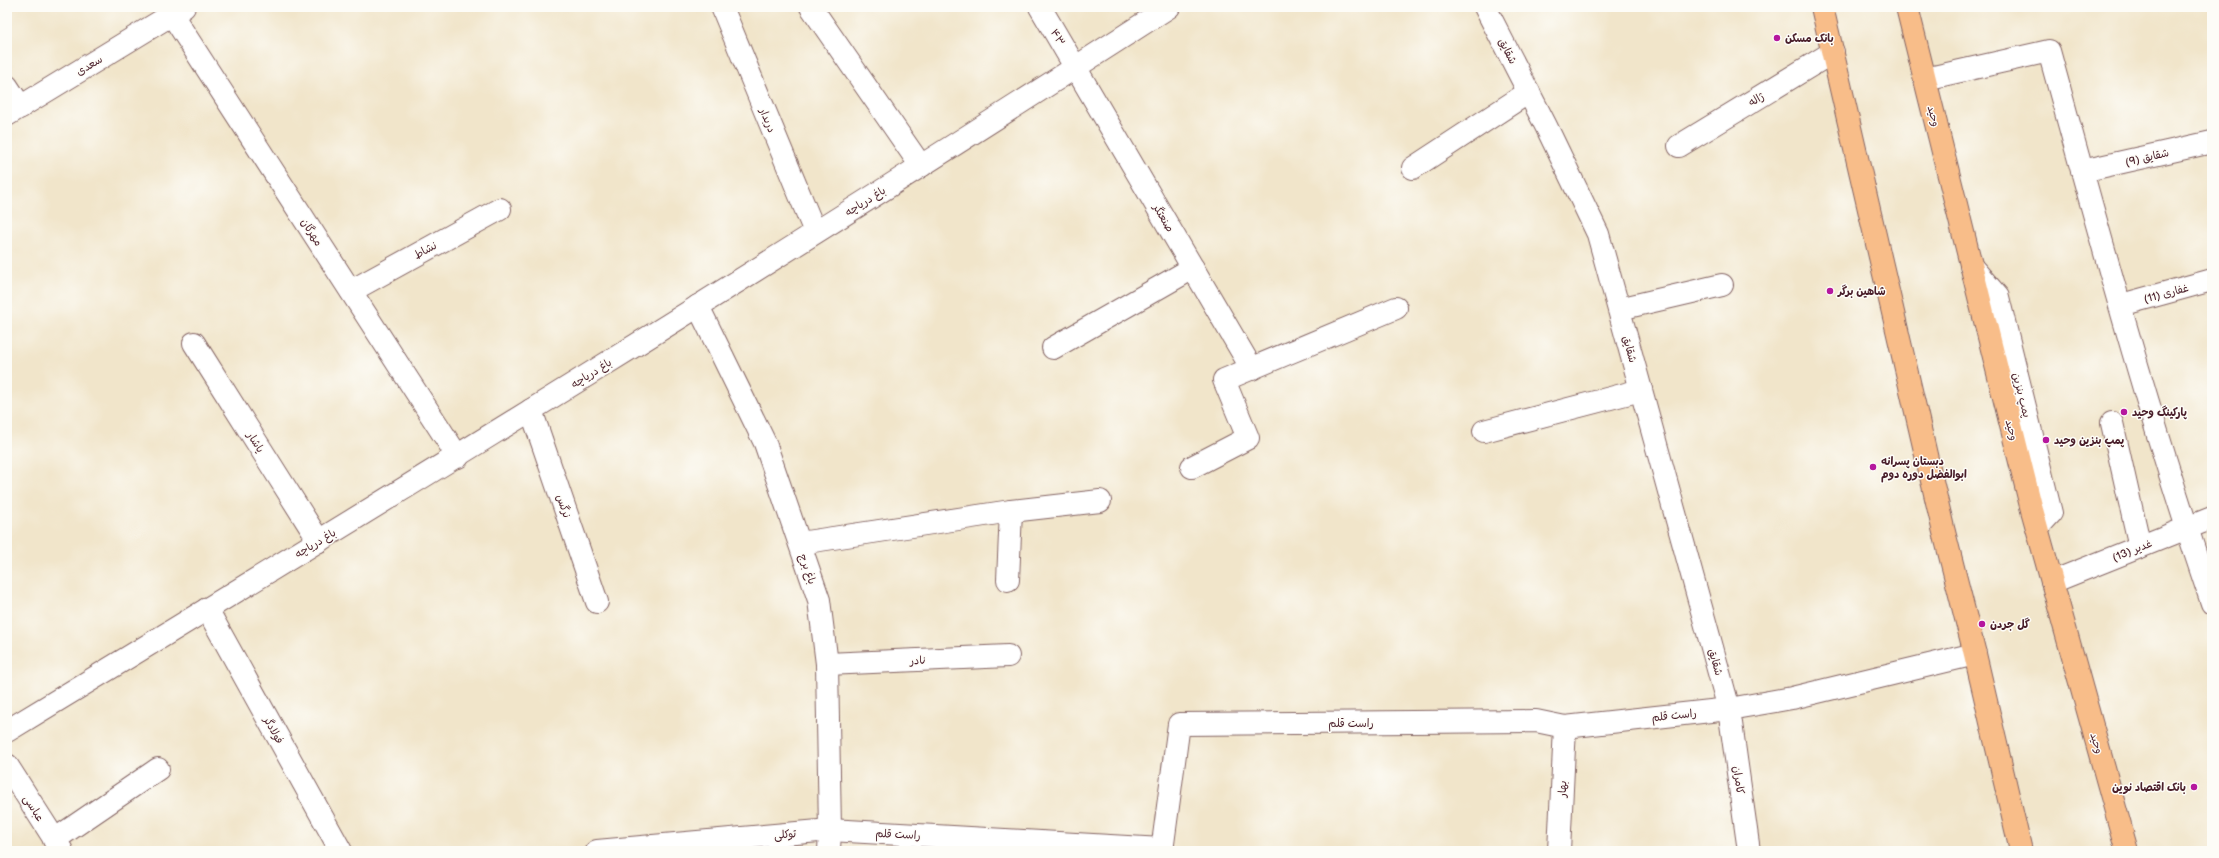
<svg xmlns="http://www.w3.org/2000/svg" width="2219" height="858" viewBox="0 0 2219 858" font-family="'Balsamiq Sans','Playpen Sans Arabic',sans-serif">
  <rect width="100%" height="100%" fill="#fdfcf7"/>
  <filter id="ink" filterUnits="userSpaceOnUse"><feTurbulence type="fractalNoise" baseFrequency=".025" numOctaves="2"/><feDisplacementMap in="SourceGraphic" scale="8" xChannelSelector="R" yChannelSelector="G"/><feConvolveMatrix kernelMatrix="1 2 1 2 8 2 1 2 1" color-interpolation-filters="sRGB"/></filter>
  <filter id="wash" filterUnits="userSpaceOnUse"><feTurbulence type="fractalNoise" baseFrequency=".012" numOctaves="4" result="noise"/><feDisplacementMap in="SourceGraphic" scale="16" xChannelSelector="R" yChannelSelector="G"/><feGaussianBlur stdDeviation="0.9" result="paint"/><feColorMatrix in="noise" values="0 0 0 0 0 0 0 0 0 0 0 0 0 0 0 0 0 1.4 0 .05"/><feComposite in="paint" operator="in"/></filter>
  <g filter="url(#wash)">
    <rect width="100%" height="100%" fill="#f1e5ca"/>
  </g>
  <g filter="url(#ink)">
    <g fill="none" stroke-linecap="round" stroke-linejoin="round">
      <!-- minor casing -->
      <g stroke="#846463" stroke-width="24">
        <g id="minor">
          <polyline points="167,7 458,457"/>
          <polyline points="722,7 815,232"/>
          <polyline points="811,7 921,166"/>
          <polyline points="1040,7 1252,369"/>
          <polyline points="1485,7 1546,126 1598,234 1729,709 1749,851"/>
          <path d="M1925,79L2049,51C2100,236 2150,422 2212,603"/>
          <polyline points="7,86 21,107"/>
          <polyline points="7,115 184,7"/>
          <polyline points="1679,146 1833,52"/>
          <polyline points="1413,168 1529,92"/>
          <polyline points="2082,171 2212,142"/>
          <polyline points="1971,266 1998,297 2051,513 2038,527"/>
          <polyline points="351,291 500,209"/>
          <polyline points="2121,305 2212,280"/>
          <polyline points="698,306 765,443 819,600 827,664 830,830 829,851"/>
          <polyline points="1619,309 1722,285"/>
          <polyline points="194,343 319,541"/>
          <polyline points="1053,348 1193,268"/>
          <polyline points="531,410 597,602"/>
          <polyline points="2112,423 2140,547"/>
          <polyline points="1484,431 1641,390"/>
          <polyline points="1192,467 1248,438 1224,380 1396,308"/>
          <polyline points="1011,511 1100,501"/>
          <polyline points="800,543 1011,511 1008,580"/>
          <polyline points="2052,582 2212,518"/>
          <polyline points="207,609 341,851"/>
          <polyline points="827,664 1008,656"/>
          <path d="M7,731C397,494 786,255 1169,7"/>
          <polyline points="7,765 62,851"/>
          <polyline points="54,840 158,769"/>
          <polyline points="597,851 830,830 1162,849"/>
          <polyline points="1162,851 1179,724 1536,721 1565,727 1729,709 1792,698 1975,654"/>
          <polyline points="1559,851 1565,727"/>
        </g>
      </g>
      <!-- major casing -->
      <g stroke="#846463" stroke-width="24">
        <g id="major">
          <polyline points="1822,7 1943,528 1975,654 2021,851"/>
          <polyline points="1907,7 2032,510 2127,851"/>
        </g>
      </g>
      <!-- minor -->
      <use href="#minor" stroke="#fff" stroke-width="22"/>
      <!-- major -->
      <use href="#major" stroke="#f8bd89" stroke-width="22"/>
    </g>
  </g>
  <!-- markers -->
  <g fill="#b5179e" stroke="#fdfcf7" stroke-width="1.5">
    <circle cx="1777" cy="38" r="4"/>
    <circle cx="1830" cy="291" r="4"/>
    <circle cx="2124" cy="412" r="4"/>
    <circle cx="2046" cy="440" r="4"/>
    <circle cx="1873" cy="467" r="4"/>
    <circle cx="1982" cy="624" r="4"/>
    <circle cx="2194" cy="787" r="4"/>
  </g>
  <g text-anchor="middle" stroke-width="3" stroke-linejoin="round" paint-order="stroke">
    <!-- street labels -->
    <g font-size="11" fill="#4a1f2b" stroke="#fdfcf7">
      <text transform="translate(1058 37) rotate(59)" y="4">۴۳</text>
      <text transform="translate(1508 51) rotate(63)" y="4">شقایق</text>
      <text transform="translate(89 65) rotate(-31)" y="4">سعدی</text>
      <text transform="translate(1756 99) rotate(-31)" y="4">ژاله</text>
      <text transform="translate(1934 116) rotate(76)" y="4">وحید</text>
      <text transform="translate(768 120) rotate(68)" y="4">دربدار</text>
      <text transform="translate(2147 157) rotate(-13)" y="4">شقایق (9)</text>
      <text transform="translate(865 201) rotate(-32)" y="4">باغ دریاچه</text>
      <text transform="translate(1164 218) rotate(60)" y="4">صنعتگر</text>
      <text transform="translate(312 232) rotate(57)" y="4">مهرگان</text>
      <text transform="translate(425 250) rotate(-29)" y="4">نشاط</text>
      <text transform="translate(2166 293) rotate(-15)" y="4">غفاری (11)</text>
      <text transform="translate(1630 349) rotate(75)" y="4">شقایق</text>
      <text transform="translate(591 373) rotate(-32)" y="4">باغ دریاچه</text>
      <text transform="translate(2022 395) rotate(76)" y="4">پمپ بنزین</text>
      <text transform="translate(2012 430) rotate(76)" y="4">وحید</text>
      <text transform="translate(256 442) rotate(58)" y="4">یاشار</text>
      <text transform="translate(564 506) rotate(71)" y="4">نرگس</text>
      <text transform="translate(315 543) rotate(-31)" y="4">باغ دریاچه</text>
      <text transform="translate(2132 550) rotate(-22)" y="4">غدیر (13)</text>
      <text transform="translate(808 569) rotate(71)" y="4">باغ برج</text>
      <text transform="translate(918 660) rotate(-3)" y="4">نادر</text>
      <text transform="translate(1716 662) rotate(74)" y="4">شقایق</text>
      <text transform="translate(1674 715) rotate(-6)" y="4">راست قلم</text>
      <text x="1351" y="727">راست قلم</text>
      <text transform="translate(274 730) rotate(61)" y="4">فولادگر</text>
      <text transform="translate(2097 743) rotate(74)" y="4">وحید</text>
      <text transform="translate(1739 780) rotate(82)" y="4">کامران</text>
      <text transform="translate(1562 789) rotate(-87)" y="4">بهار</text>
      <text transform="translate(34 808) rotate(58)" y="4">عباسی</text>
      <text transform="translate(785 834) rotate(-5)" y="4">توکلی</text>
      <text transform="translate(898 834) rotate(3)" y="4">راست قلم</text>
    </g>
    <!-- poi labels -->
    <g font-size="11" font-weight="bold" fill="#4a1f2b" stroke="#fdfcf7" text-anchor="start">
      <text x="1785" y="42">بانک مسکن</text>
      <text x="1838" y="295">شاهین برگر</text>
      <text x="2132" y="416">پارکینگ وحید</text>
      <text x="2054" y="444">پمپ بنزین وحید</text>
      <text x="1881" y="465">دبستان پسرانه<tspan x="1881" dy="13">ابوالفضل دوره دوم</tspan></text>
      <text x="1990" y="628">گل جردن</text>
      <text x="2186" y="791" text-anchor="end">بانک اقتصاد نوین</text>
    </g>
  </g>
  <!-- margin -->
  <rect width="2219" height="858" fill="none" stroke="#fdfcf7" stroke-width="24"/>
</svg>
